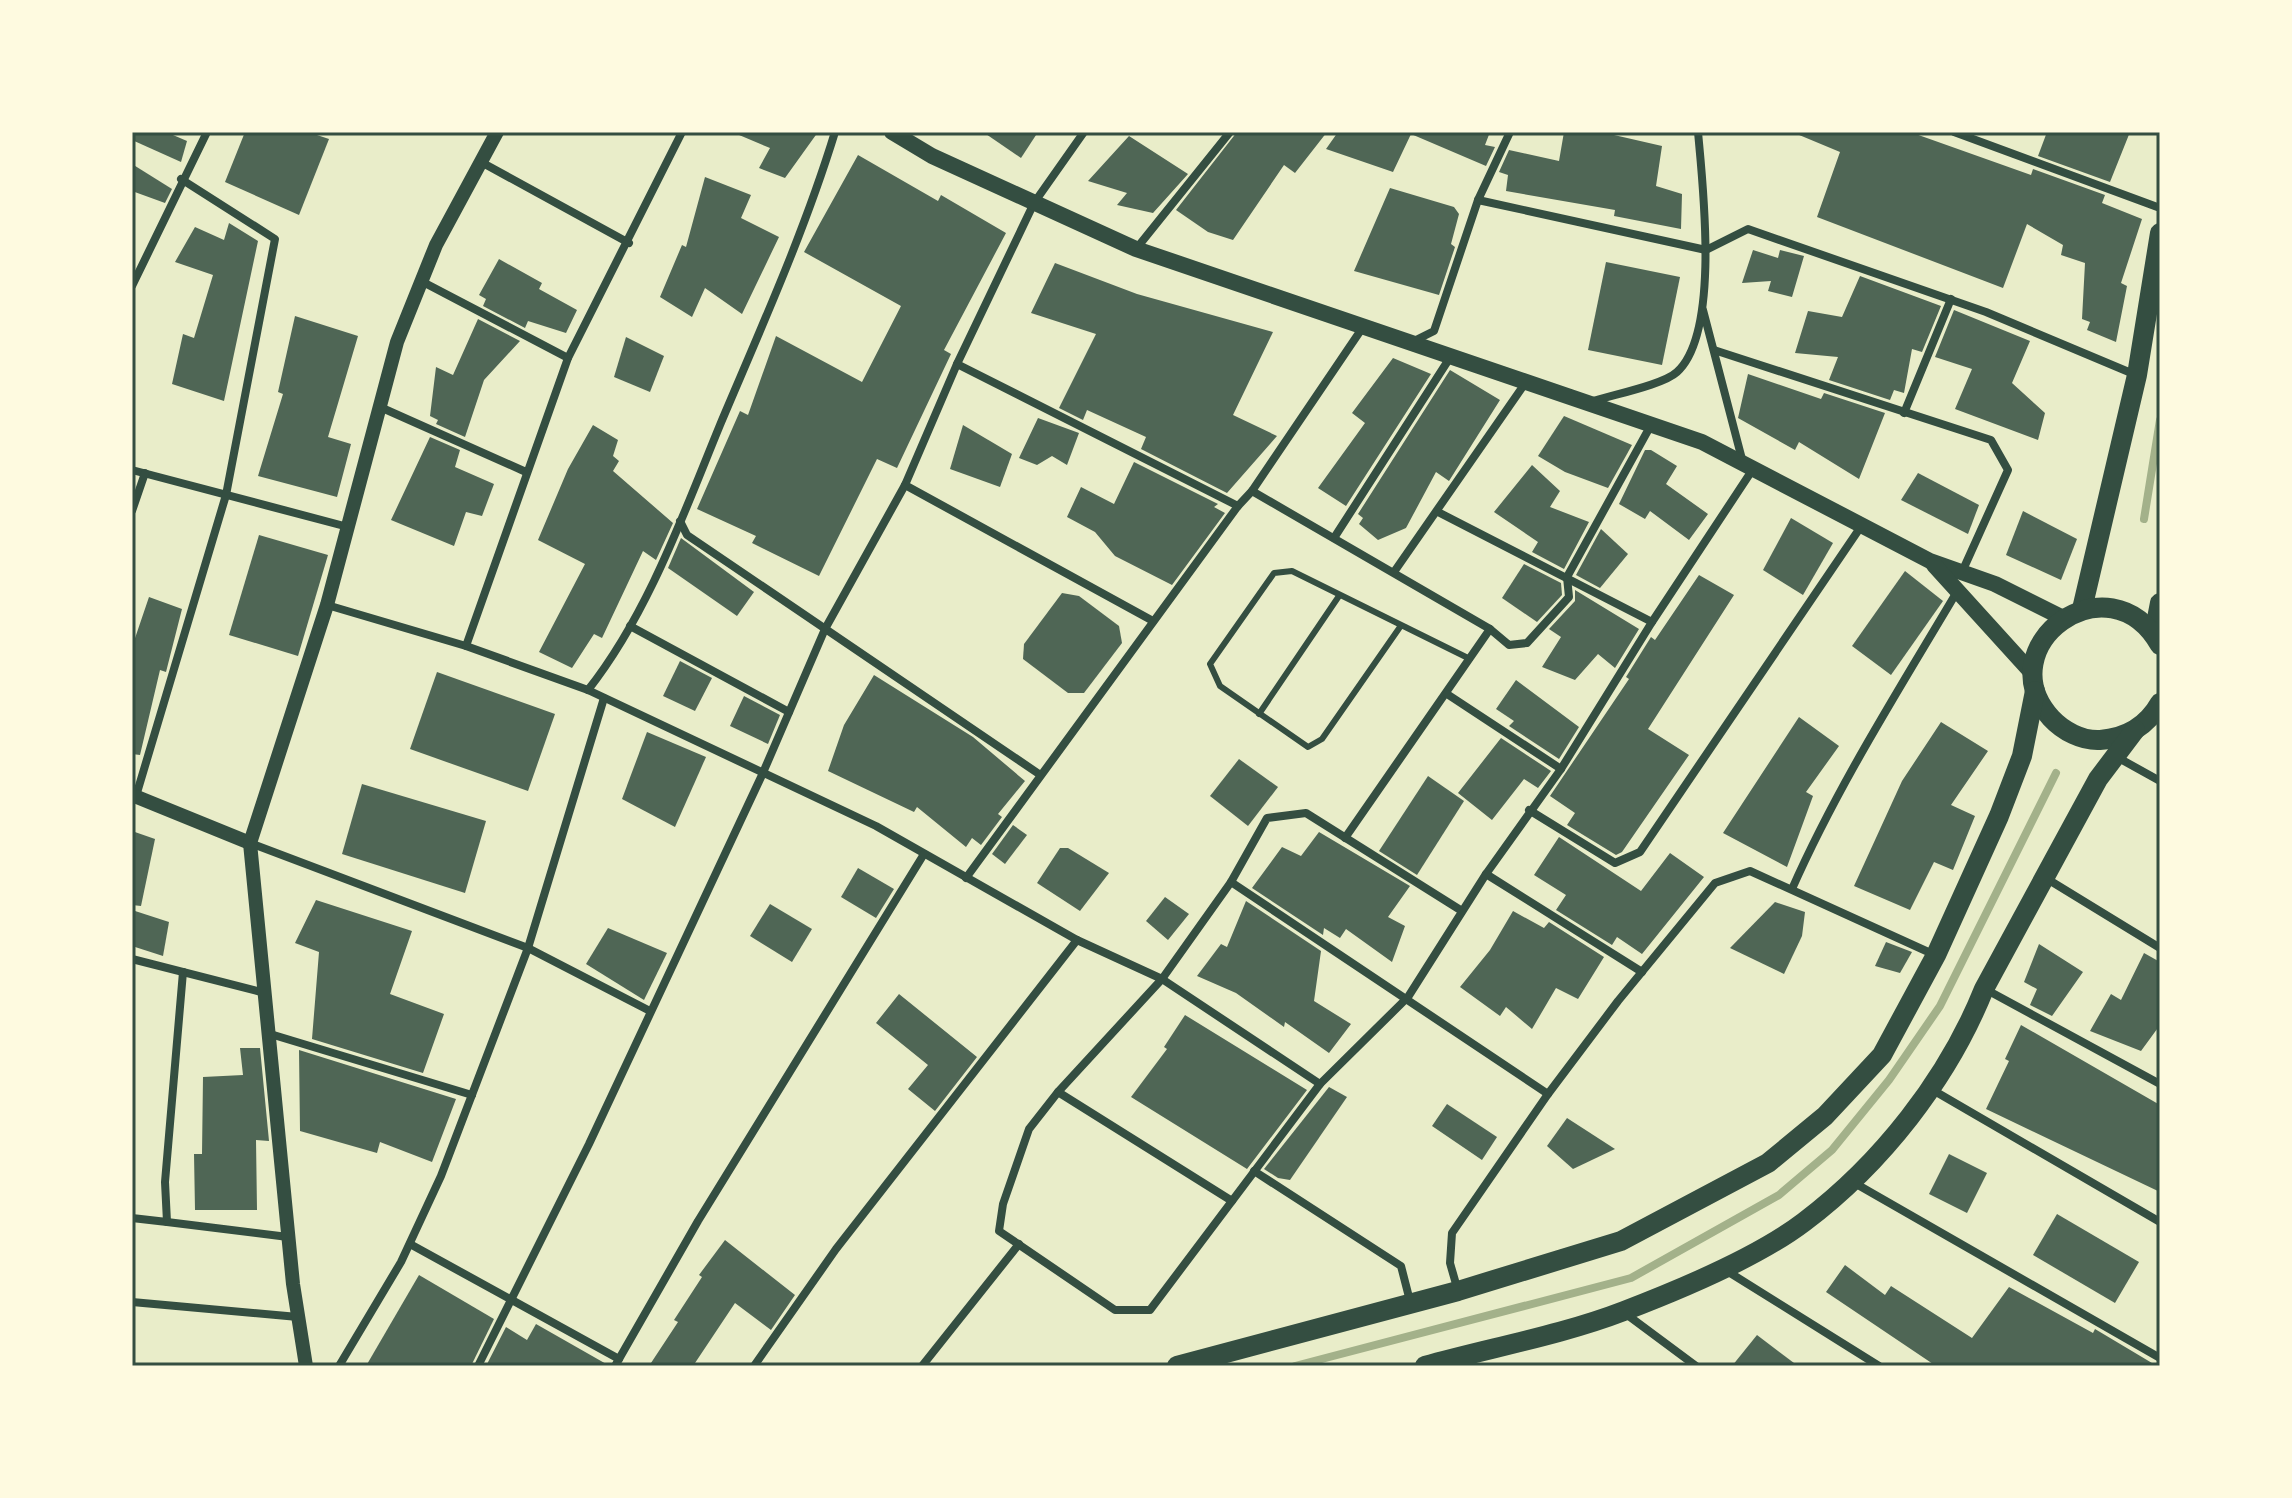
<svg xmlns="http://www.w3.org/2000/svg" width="2292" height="1498" viewBox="0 0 2292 1498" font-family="Roboto,sans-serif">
  <rect width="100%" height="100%" fill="#e9edc9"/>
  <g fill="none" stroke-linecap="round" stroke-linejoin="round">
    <!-- stream -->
    <g stroke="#a3b18a" stroke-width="8">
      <polyline points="2144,519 2160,420"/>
      <polyline points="1295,1366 1631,1278 1779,1195 1832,1150 1889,1080 1940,1006 2056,773"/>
    </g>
  </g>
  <!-- building -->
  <g fill="#4f6655">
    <polygon points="132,132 166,132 187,141 181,162 132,140"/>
    <polygon points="245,132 308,132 329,139 299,215 225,182"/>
    <polygon points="732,132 818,132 785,178 759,168 770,148"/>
    <polygon points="983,132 1038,132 1021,158"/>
    <polygon points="1237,132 1327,132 1295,173 1284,165 1233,240 1208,232 1176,210"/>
    <polygon points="1338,132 1490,132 1485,145 1495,147 1486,166 1411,134 1393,172 1326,149"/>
    <polygon points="1564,132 1601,132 1662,146 1656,186 1682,194 1681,229 1614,216 1615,210 1506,191 1508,175 1499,172 1509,150 1559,161"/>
    <polygon points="1792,132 1910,132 2031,175 2033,169 2105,195 2102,203 2142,219 2121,283 2127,286 2116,342 2087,330 2090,322 2082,319 2085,263 2061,255 2063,245 2027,224 2003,288 1817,217 1840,152"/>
    <polygon points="2047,132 2130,132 2110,182 2038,156"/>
    <polygon points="1129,136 1188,174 1153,213 1117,205 1127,193 1088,181"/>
    <polygon points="858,155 938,201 941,195 1006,233 944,350 951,354 897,468 877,459 819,576 752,543 756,536 697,509 740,411 748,415 776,336 862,382 901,306 804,252"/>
    <polygon points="132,164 172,189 165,203 132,191"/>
    <polygon points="705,177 751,195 741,218 779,237 742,314 705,288 692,317 660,297 682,245 686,247"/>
    <polygon points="1390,188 1454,207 1459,214 1451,244 1455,247 1439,295 1354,271"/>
    <polygon points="229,223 258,241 224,401 172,384 183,334 194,338 213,275 175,262 195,227 224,240"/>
    <polygon points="1753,250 1778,258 1780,250 1804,256 1792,297 1768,291 1771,281 1742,283"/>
    <polygon points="499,259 542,283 539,289 577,310 566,333 528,321 525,328 483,306 486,299 479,295"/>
    <polygon points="1606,262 1680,277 1662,365 1588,350"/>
    <polygon points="1055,263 1137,294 1273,332 1233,415 1277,436 1227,493 1141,449 1146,437 1087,410 1083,420 1059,408 1096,334 1031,313"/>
    <polygon points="1860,276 1941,306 1922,352 1912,349 1904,393 1894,390 1890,400 1829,380 1838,357 1795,353 1808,311 1842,317"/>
    <polygon points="1954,310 2030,341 2012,383 2045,413 2038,440 1955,409 1972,369 1935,357"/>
    <polygon points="295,316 358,336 328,437 351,444 337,497 258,476 283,394 278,392"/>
    <polygon points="478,319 520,341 484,380 465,437 436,424 438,420 430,416 436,367 453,375"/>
    <polygon points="626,337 664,356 650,392 614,377"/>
    <polygon points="1393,358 1431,374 1346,506 1318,488 1365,423 1352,413"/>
    <polygon points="1450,370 1500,400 1449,481 1436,472 1406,528 1378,540 1359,524 1363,518 1358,514"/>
    <polygon points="1748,374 1821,399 1824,393 1885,413 1859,479 1799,442 1795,450 1738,418"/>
    <polygon points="1564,416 1632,445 1608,488 1565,472 1538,456"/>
    <polygon points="1038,418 1079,433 1067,465 1052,456 1037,465 1019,458"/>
    <polygon points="593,425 618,440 613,456 619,461 613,471 673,523 656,560 643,551 602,638 594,634 572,668 539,652 585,564 538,540 568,469"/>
    <polygon points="963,425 1012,454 1000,487 950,469"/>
    <polygon points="430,437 460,450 455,467 494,484 482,516 466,512 454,546 391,520"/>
    <polygon points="1645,450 1651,450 1677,466 1666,484 1708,514 1689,540 1650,511 1645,519 1619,504"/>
    <polygon points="1134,462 1218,504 1214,507 1225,513 1172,585 1115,556 1095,532 1067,517 1081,487 1114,504"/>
    <polygon points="1532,465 1560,491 1550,507 1589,522 1564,569 1532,552 1538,542 1494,512"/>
    <polygon points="1918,473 1979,505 1968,534 1901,500"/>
    <polygon points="2023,511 2077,539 2061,580 2006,555"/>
    <polygon points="1791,518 1833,543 1803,595 1763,570"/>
    <polygon points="1601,529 1628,554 1600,588 1576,575"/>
    <polygon points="259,535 328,555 298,656 229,635"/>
    <polygon points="681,538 754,592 737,616 668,568"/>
    <polygon points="1524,564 1561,583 1562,595 1537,622 1502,598"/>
    <polygon points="1905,571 1943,601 1891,675 1852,646"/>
    <polygon points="1699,575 1734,595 1648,729 1689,755 1622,852 1616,855 1567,825 1575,813 1550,796 1629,679 1626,677 1651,637 1655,640"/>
    <polygon points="1575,590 1639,629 1615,668 1598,654 1575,680 1542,667 1561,637 1549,629 1575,601"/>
    <polygon points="1062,593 1079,596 1119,626 1122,643 1084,693 1068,693 1023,659 1024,644"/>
    <polygon points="149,597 182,609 166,672 160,670 140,755 132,754 132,647"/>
    <polygon points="680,661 712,678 695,711 663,696"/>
    <polygon points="437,672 555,714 528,791 410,749"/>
    <polygon points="874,675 973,737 1025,781 998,814 1002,817 981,845 972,838 966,847 917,807 914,812 828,771 844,725"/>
    <polygon points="1516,680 1579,727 1559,759 1509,726 1514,721 1496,709"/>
    <polygon points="744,696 780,715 768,744 730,726"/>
    <polygon points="1799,717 1839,746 1806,792 1813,796 1787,867 1723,833"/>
    <polygon points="1941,722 1988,751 1951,805 1975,816 1953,870 1934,862 1910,910 1854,886 1902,781"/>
    <polygon points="647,732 706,757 675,827 622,799"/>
    <polygon points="1501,738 1551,771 1538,788 1524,779 1492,820 1458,793"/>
    <polygon points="1239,759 1278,787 1248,826 1210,796"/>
    <polygon points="1428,776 1464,801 1417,875 1379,851"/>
    <polygon points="362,784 486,821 465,893 342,854"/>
    <polygon points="1013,825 1027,835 1005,864 992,854"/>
    <polygon points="132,831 155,839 141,906 132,905"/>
    <polygon points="1319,832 1410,886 1388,917 1405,926 1392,962 1346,929 1340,938 1324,928 1323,935 1252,888 1282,847 1301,856"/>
    <polygon points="1559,837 1641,891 1670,853 1704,877 1642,954 1617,937 1612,945 1556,910 1566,895 1534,875"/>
    <polygon points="1060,848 1068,848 1109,873 1080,911 1037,883"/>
    <polygon points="858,868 894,889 876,918 841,897"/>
    <polygon points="1165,897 1189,914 1168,940 1146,921"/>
    <polygon points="316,900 412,931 390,994 444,1014 423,1073 312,1039 319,952 295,943"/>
    <polygon points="1246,901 1321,951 1314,1001 1351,1024 1329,1053 1285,1022 1284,1027 1236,993 1197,976 1221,944 1227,947"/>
    <polygon points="1775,902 1805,912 1802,936 1784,974 1730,948"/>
    <polygon points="770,904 812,929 792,962 750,936"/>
    <polygon points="132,910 169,922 163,956 132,946"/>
    <polygon points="1513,911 1544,928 1549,922 1604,957 1578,999 1556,988 1532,1029 1506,1007 1500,1016 1460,987 1490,950"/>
    <polygon points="608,928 667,953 644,1000 586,964"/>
    <polygon points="1886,942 1912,952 1900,973 1875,966"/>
    <polygon points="2039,944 2083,972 2052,1016 2030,1005 2037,989 2024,982"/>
    <polygon points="2144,953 2160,962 2160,1025 2141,1051 2090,1031 2111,994 2121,1000"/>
    <polygon points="899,994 977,1057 935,1111 908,1089 928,1065 876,1023"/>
    <polygon points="1185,1015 1307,1090 1247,1169 1131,1097 1167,1049 1164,1047"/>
    <polygon points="2021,1025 2160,1105 2160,1192 1986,1109 2009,1061 2005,1059"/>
    <polygon points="240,1048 260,1048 269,1141 256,1140 257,1210 195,1210 194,1154 202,1154 203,1077 243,1075"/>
    <polygon points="299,1050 456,1099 432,1162 380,1142 377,1153 300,1131"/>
    <polygon points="1329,1087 1347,1097 1290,1180 1278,1178 1264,1169"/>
    <polygon points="1447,1104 1497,1137 1482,1160 1432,1126"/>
    <polygon points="1567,1118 1615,1149 1573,1169 1547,1146"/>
    <polygon points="1949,1154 1987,1173 1967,1213 1929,1194"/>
    <polygon points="2057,1214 2139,1262 2115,1303 2033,1255"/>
    <polygon points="725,1240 795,1295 771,1330 735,1303 693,1366 649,1366 678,1322 674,1320 702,1277 699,1275"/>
    <polygon points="1845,1265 1885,1295 1891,1286 1972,1338 2009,1287 2093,1333 2095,1329 2157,1366 1936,1366 1826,1292"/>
    <polygon points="419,1275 494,1319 471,1366 366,1366"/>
    <polygon points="536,1324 608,1365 608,1366 486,1366 506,1327 527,1340"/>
    <polygon points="1757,1335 1798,1366 1732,1366"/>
  </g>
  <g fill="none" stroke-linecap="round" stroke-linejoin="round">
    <!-- service -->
    <g stroke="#344e41" stroke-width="6">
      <polyline points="1400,627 1322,739 1308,747 1220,686 1210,664 1274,573 1292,571 1470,659"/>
      <polyline points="1259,714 1339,596"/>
    </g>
    <!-- minor -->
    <g stroke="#344e41" stroke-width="8">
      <polyline points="1954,132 2160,208"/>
      <polyline points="481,162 629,243"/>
      <polyline points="1478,200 1706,250 1748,229 1986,312 2136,375"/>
      <polyline points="1136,249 1230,132"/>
      <polyline points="421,281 568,358"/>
      <polyline points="132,286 207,132"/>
      <polyline points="1703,310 1743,463"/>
      <polyline points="1412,342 1434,331 1478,200 1510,132"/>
      <polyline points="1714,350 1991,440 2008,470 1962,572"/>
      <polyline points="957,364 1238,506"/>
      <path d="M1591,402C1611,395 1663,385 1677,372C1720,333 1703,187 1698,132"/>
      <polyline points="380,407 526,472"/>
      <polyline points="1904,413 1951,299"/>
      <polyline points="132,470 348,527"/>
      <polyline points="905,485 1153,621"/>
      <polyline points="1252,491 1490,629 1345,838"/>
      <polyline points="132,511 145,473"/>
      <polyline points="1438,512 1652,622"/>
      <polyline points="680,521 687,535 1039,774"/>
      <polyline points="1334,538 1451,356"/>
      <polyline points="1394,572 1526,382"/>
      <polyline points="327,605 466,646 588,690 876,826 1077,940 1162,979 1320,1084"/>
      <polyline points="630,626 789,712"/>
      <polyline points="1490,629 1509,645 1527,643 1569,597 1567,577 1651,425"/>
      <polyline points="466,646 568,358 682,132"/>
      <path d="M588,690C648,614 683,515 720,425C761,328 804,233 835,132"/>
      <polyline points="1447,694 1561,769"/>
      <polyline points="2115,756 2160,781"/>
      <polyline points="136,796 226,495 275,239 181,179"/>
      <polyline points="1529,810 1615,863 1640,852 1862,525"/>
      <polyline points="250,843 528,948 650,1011"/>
      <polyline points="1486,874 1642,972"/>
      <polyline points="2044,877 2160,948"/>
      <polyline points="966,878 1238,506 1252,491 1363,327"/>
      <polyline points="1231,882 1548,1094"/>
      <path d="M1792,889C1838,785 1900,688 1958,590"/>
      <polyline points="1462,911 1306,813 1267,818 1231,882 1162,979 1058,1092 1029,1129 1003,1204 999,1231 1115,1310 1150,1310 1320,1084 1408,997 1486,874 1561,769 1652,622 1753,469"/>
      <polyline points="132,959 265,993"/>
      <polyline points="1985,989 2160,1084"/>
      <polyline points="267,1033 472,1095"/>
      <polyline points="1931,1089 2160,1222"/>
      <polyline points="1058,1092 1232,1201"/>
      <polyline points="1254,1171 1401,1266 1410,1301"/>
      <polyline points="1851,1181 2160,1358"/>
      <polyline points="132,1218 167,1222 165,1182 183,972"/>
      <polyline points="167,1222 288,1237"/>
      <polyline points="410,1244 619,1359"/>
      <polyline points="1727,1271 1879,1366"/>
      <polyline points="1458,1291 1450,1263 1452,1233 1548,1094 1618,1001 1715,883 1750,871 1935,955"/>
      <polyline points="132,1302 298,1317"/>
      <polyline points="1626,1314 1696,1366"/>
      <polyline points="339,1366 401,1262 441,1176 528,948 604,698"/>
      <polyline points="478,1366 589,1144 762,775 825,629 905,485 957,364 1034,203 1084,132"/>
      <polyline points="615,1366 698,1221 924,854"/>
      <polyline points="754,1366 836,1249 1077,940"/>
      <polyline points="922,1366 1019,1244"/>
    </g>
    <!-- tertiary -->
    <g stroke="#344e41" stroke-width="14">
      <polyline points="132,795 250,843"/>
      <polyline points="306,1366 293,1284 250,843 327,605 397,342 436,245 497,132"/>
    </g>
    <!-- secondary -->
    <g stroke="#344e41" stroke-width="16">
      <polyline points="892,132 932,156 1136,249 1702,442 1930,561 1995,584 2063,618"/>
      <polyline points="1934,565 2033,674"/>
    </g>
    <!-- primary -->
    <g stroke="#344e41" stroke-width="20">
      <polyline points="2082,609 2137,375 2160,233"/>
      <polyline points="2154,634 2160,603"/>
      <path d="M2160,645C2109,555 1986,646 2051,718C2063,731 2082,741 2100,740C2127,738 2147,726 2160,703"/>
      <polyline points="1177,1366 1458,1291 1621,1241 1768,1163 1825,1116 1882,1055 1936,955 1999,816 2022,756 2035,691"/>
      <path d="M1425,1366C1489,1348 1562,1335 1624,1311C1679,1290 1758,1257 1804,1222C1881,1164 1948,1079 1984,989L2098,779L2135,730"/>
    </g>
  </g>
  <!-- border -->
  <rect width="2292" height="1498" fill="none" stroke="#fefae0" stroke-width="268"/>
  <rect x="134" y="134" width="2024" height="1230" fill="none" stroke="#344e41" stroke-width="3"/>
</svg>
